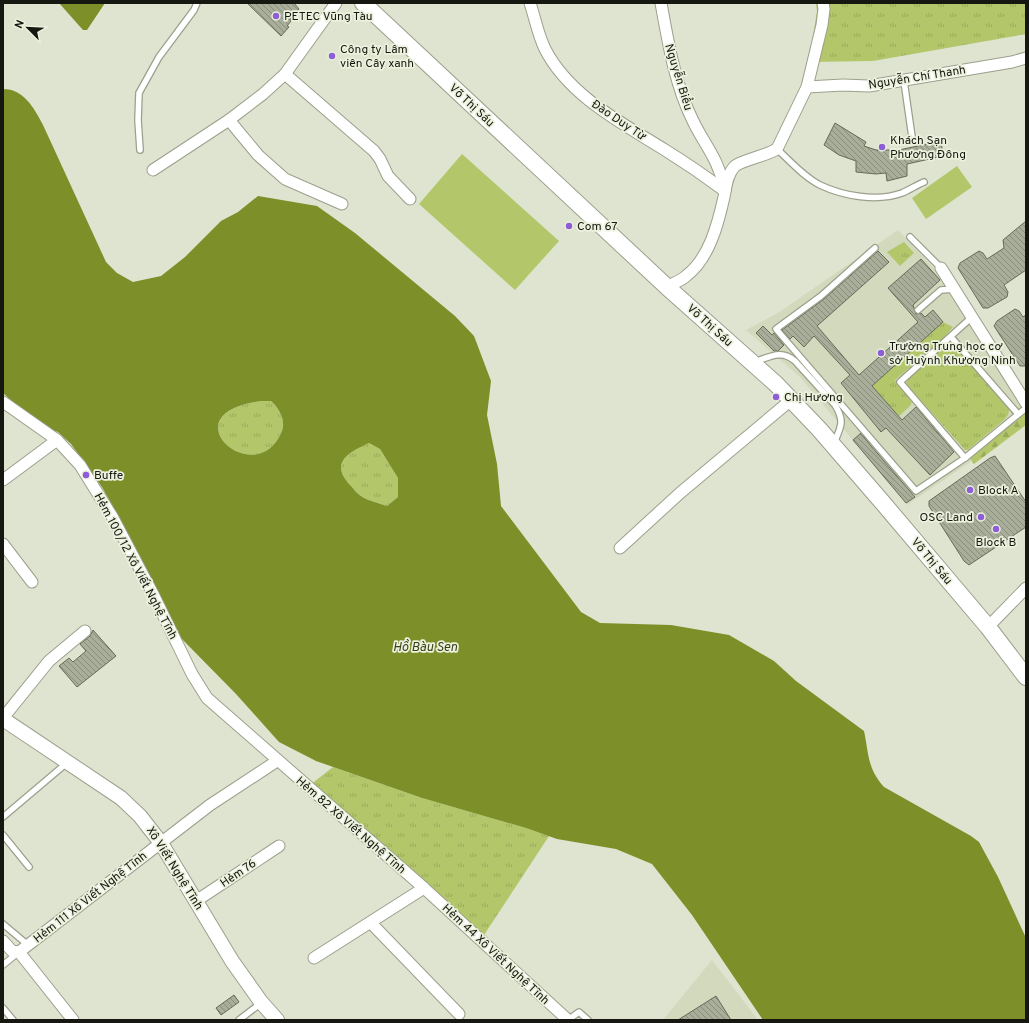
<svg xmlns="http://www.w3.org/2000/svg" width="1029" height="1023" viewBox="0 0 1029 1023" font-family="Overpass,sans-serif">
  <defs>
    <pattern id="grass-tufts" width="24" height="20" patternUnits="userSpaceOnUse"><rect width="24" height="20" fill="#b3c76a"/><path d="M3 7l-1-3M5 7V3M7 7l1-3M15 17l-1-3M17 17v-4M19 17l1-3" fill="none" stroke="#99aa5b"/></pattern>
    <pattern id="forest-firs" width="22" height="20" patternUnits="userSpaceOnUse"><rect width="22" height="20" fill="#b3c76a"/><path d="M5 1l3.5 6h-7zM16 11l3.5 6h-7z" fill="#99aa5b"/></pattern>
    <pattern id="building-back-hatch" width="6" height="6" patternUnits="userSpaceOnUse"><rect width="6" height="6" fill="#a9ae9a"/><path d="M-1 5l2 2M0 0l6 6M5-1l2 2" fill="none" stroke="#888d7c"/></pattern>
  </defs>
  <rect width="100%" height="100%" fill="#dee4cf"/>
  <!-- built -->
  <g fill="#d2d9bd">
    <polygon points="898,230 947,282 1026,412 1026,424 907,505 800,377 746,330 778,313"/>
    <polygon points="712,960 758,1020 663,1020"/>
  </g>
  <!-- grass -->
  <g fill="url(#grass-tufts)">
    <polygon points="816,3 1026,3 1026,34 873,61 809,62 817,11"/>
    <polygon points="904,242 914,253 900,266 887,252"/>
    <polygon points="943,322 953,327 942,340 895,380 912,402 910,406 899,416 872,386"/>
    <polygon points="948,344 955,346 1010,407 1008,415 1004,420 968,450 965,450 906,384 909,377"/>
    <path d="M262,401H271C279,408 286,420 282,431C257,494 164,413 262,401Z"/>
    <path d="M369,443L380,449L398,478V497L387,506C379,503 369,501 361,496C357,494 353,489 350,485C329,463 349,452 369,443Z"/>
    <polygon points="333,767 422,798 526,828 549,836 484,935 310,785"/>
  </g>
  <!-- forest -->
  <polygon fill="url(#forest-firs)" points="1024,413 1026,415 1026,425 974,464 969,457"/>
  <!-- park -->
  <g fill="#b3c76a">
    <polygon points="462,154 559,241 515,290 419,204"/>
    <polygon points="957,166 972,187 926,219 912,198"/>
  </g>
  <!-- water -->
  <g fill="#7c8f29" fill-rule="evenodd">
    <polygon points="59,3 105,3 87,30 83,30"/>
    <path d="M3,89C24,89 34,108 43,125L106,262L117,273L133,282L161,276L185,257L221,221L238,212L258,196L317,206L355,233L455,316L474,336L491,381L487,415L497,464L501,506L581,612L600,623L671,625L729,635L774,661L796,681L864,731C869,754 867,768 884,787L971,836L979,842L998,877L1026,938V1020H763L692,915L652,864L616,849L557,839L526,828L422,798L316,761L279,742L236,694L180,637L166,614L130,537L102,487L71,444L58,432L40,426L3,393ZM262,401H271C279,408 286,420 282,431C257,494 164,413 262,401ZM369,443L380,449L398,478V497L387,506C379,503 368,501 361,496C357,494 353,488 350,485C329,463 349,452 369,443Z"/>
  </g>
  <!-- building -->
  <g fill="url(#building-back-hatch)" stroke="#666b58">
    <polygon points="247,3 294,3 299,9 290,19 291,21 287,26 289,27 281,36"/>
    <polygon points="835,123 866,142 864,146 876,150 899,150 941,141 943,156 907,164 907,176 887,181 886,173 876,174 856,172 856,161 839,155 824,145"/>
    <polygon points="1026,221 1026,270 1004,285 1008,292 1007,297 988,308 983,308 958,268 960,263 979,251 983,253 987,259 1004,248 1003,240"/>
    <polygon points="878,251 889,262 817,326 859,375 918,322 888,288 921,259 940,280 913,305 916,314 921,313 925,317 933,310 943,322 872,386 902,420 916,407 954,452 930,475 886,428 881,432 841,383 850,375 814,336 804,347 793,336 790,339 782,330 824,299"/>
    <polygon points="1015,309 1019,311 1023,317 1026,315 1026,366 1020,366 994,326 997,321"/>
    <polygon points="763,326 772,335 774,333 784,345 778,351 774,351 756,333"/>
    <polygon points="861,433 871,446 915,497 906,503 853,440"/>
    <polygon points="995,456 1026,502 1026,527 969,565 964,561 929,506 929,501 990,458"/>
    <polygon points="93,630 116,656 77,687 59,666 69,658 73,662 86,651 80,644 90,636"/>
    <polygon points="234,995 239,1002 221,1015 216,1008"/>
    <polygon points="716,996 731,1020 678,1020"/>
  </g>
  <g fill="none" stroke-linecap="round" stroke-linejoin="round">
    <!-- service casing -->
    <g stroke="#9ba08c" stroke-width="8">
      <g id="service">
        <polyline points="904,81 912,137"/>
        <path d="M777,149C790,161 804,177 820,185C843,196 877,202 902,193C909,190 917,185 924,182"/>
        <polyline points="140,150 138,120 139,93 159,57 194,10 197,3"/>
        <polyline points="910,237 941,268"/>
        <polyline points="875,248 821,296 776,329 916,491 965,458 1026,408"/>
        <polyline points="918,310 941,290 955,289"/>
        <polyline points="951,337 1018,414"/>
        <path d="M754,362C770,357 781,349 795,361L835,405C845,421 841,427 834,443"/>
        <polyline points="964,456 965,458 900,382 972,317"/>
        <polyline points="3,817 68,762"/>
        <polyline points="3,835 29,867"/>
        <polyline points="3,924 28,945"/>
        <polyline points="3,965 19,952"/>
        <polyline points="3,1008 13,1020"/>
        <polyline points="239,1020 261,1003"/>
        <polyline points="568,1020 579,1012 588,1020"/>
      </g>
    </g>
    <!-- minor casing -->
    <g stroke="#9ba08c" stroke-width="13">
      <g id="minor">
        <path d="M530,3C535,18 538,35 545,49C569,96 622,123 665,150C686,163 705,176 725,191"/>
        <path d="M661,3C668,42 675,85 693,121C704,144 719,160 724,187"/>
        <polyline points="285,74 374,151 380,159 388,176 410,199"/>
        <polyline points="807,87 843,85 869,86 1012,62 1026,58"/>
        <polyline points="229,120 258,155 285,179 342,204"/>
        <polyline points="153,170 229,120 263,94 285,74 336,3"/>
        <polyline points="941,268 1026,403"/>
        <path d="M667,287C673,283 681,281 686,276C709,259 718,224 724,197C726,187 727,174 735,166C742,160 766,156 777,149L807,87L822,25L824,9L823,3"/>
        <polyline points="3,402 57,440 80,465 113,518 153,594 192,674 207,698 424,888 568,1020"/>
        <polyline points="3,480 57,440"/>
        <polyline points="3,544 32,582"/>
        <polyline points="620,548 680,493 791,400"/>
        <polyline points="988,627 1026,588"/>
        <polyline points="3,718 49,661 85,631"/>
        <polyline points="196,901 279,846"/>
        <polyline points="371,923 459,1014"/>
        <polyline points="3,941 12,951 19,952 73,1020"/>
        <polyline points="19,952 210,805 277,761"/>
        <polyline points="314,958 424,888"/>
      </g>
    </g>
    <!-- tertiary casing -->
    <g stroke="#9ba08c" stroke-width="16">
      <polyline id="tertiary" points="3,719 121,798 140,816 161,843 232,961 261,1002 277,1020"/>
    </g>
    <!-- secondary casing -->
    <g stroke="#9ba08c" stroke-width="18">
      <polyline id="secondary" points="363,3 667,287 776,384 819,429 883,503 988,627 1026,677"/>
    </g>
    <!-- service -->
    <use href="#service" stroke="#fff" stroke-width="5.5"/>
    <!-- minor -->
    <use href="#minor" stroke="#fff" stroke-width="11"/>
    <!-- tertiary -->
    <use href="#tertiary" stroke="#fff" stroke-width="14"/>
    <!-- secondary -->
    <use href="#secondary" stroke="#fff" stroke-width="16"/>
  </g>
  <!-- markers -->
  <g fill="#8e5ed7" stroke="#ebf1dc" stroke-width="1.5">
    <circle cx="276" cy="16" r="4"/>
    <circle cx="332" cy="56" r="4"/>
    <circle cx="882" cy="147" r="4"/>
    <circle cx="569" cy="226" r="4"/>
    <circle cx="881" cy="353" r="4"/>
    <circle cx="776" cy="397" r="4"/>
    <circle cx="86" cy="475" r="4"/>
    <circle cx="970" cy="490" r="4"/>
    <circle cx="981" cy="517" r="4"/>
    <circle cx="996" cy="529" r="4"/>
  </g>
  <g text-anchor="middle" stroke-width="3.5" stroke-linejoin="round" paint-order="stroke">
    <!-- poi labels -->
    <g font-size="12" fill="#151710" stroke="#ebf1dc" text-anchor="start">
      <text x="284" y="20">PETEC Vũng Tàu</text>
      <text x="340" y="53">Công ty Lâm<tspan x="340" dy="14">viên Cây xanh</tspan></text>
      <text x="890" y="144">Khách Sạn<tspan x="890" dy="14">Phương Đông</tspan></text>
      <text x="577" y="230">Com 67</text>
      <text x="889" y="350">Trường Trung học cơ<tspan x="889" dy="14">sở Huỳnh Khương Ninh</tspan></text>
      <text x="784" y="401">Chị Hương</text>
      <text x="94" y="479">Buffe</text>
      <text x="978" y="494">Block A</text>
      <text x="973" y="521" text-anchor="end">OSC Land</text>
      <text x="996" y="546" text-anchor="middle">Block B</text>
    </g>
    <!-- street labels -->
    <g font-size="12" fill="#151710" stroke="#ebf1dc">
      <text transform="translate(679 77) rotate(73)" y="4">Nguyễn Biểu</text>
      <text transform="translate(917 77) rotate(-9)" y="4">Nguyễn Chí Thanh</text>
      <text transform="translate(472 105) rotate(43)" y="4">Võ Thị Sáu</text>
      <text transform="translate(619 120) rotate(34)" y="4">Đào Duy Từ</text>
      <text transform="translate(710 325) rotate(42)" y="4">Võ Thị Sáu</text>
      <text transform="translate(932 561) rotate(50)" y="4">Võ Thị Sáu</text>
      <text transform="translate(136 566) rotate(62)" y="4">Hẻm 100/12 Xô Viết Nghệ Tĩnh</text>
      <text transform="translate(351 825) rotate(41)" y="4">Hẻm 82 Xô Viết Nghệ Tĩnh</text>
      <text transform="translate(175 868) rotate(58)" y="4">Xô Viết Nghệ Tĩnh</text>
      <text transform="translate(238 873) rotate(-34)" y="4">Hẻm 76</text>
      <text transform="translate(90 897) rotate(-38)" y="4">Hẻm 111 Xô Viết Nghệ Tĩnh</text>
      <text transform="translate(496 954) rotate(43)" y="4">Hẻm 44 Xô Viết Nghệ Tĩnh</text>
    </g>
    <!-- water labels -->
    <g font-size="13" font-style="italic" fill="#373f16" stroke="#ebf1dc">
      <text x="425" y="651">Hồ Bàu Sen</text>
    </g>
  </g>
  <!-- border -->
  <rect width="1029" height="1023" fill="none" stroke="#151710" stroke-width="8"/>
  <!-- north arrow -->
  <g transform="translate(28 28) rotate(294)" stroke="#ebf1dc" stroke-width="3" paint-order="stroke">
  <path d="M0-3L7 15L0 10L-7 15Z" fill="#151710"/>
  <text y="-6" font-size="11" font-weight="bold" text-anchor="middle" fill="#151710">N</text>
  </g>
</svg>
